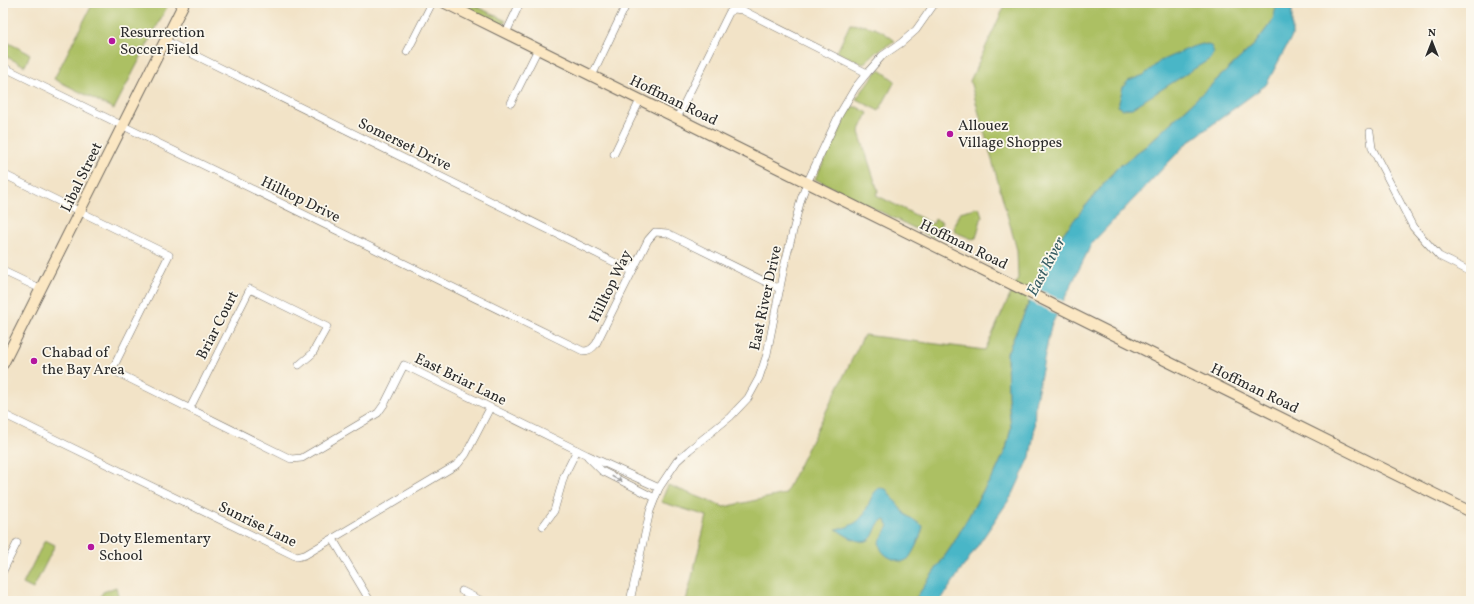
<svg xmlns="http://www.w3.org/2000/svg" width="1474" height="604" viewBox="0 0 1474 604" font-family="Vollkorn,serif">
  <rect width="100%" height="100%" fill="#fbf7ec"/>
  <filter id="ink" filterUnits="userSpaceOnUse"><feTurbulence type="fractalNoise" baseFrequency=".025" numOctaves="2"/><feDisplacementMap in="SourceGraphic" scale="8" xChannelSelector="R" yChannelSelector="G"/><feConvolveMatrix kernelMatrix="1 2 1 2 8 2 1 2 1" color-interpolation-filters="sRGB"/></filter>
  <filter id="wash" filterUnits="userSpaceOnUse"><feTurbulence type="fractalNoise" baseFrequency=".012" numOctaves="4" result="noise"/><feDisplacementMap in="SourceGraphic" scale="16" xChannelSelector="R" yChannelSelector="G"/><feGaussianBlur stdDeviation="0.9" result="paint"/><feColorMatrix in="noise" values="0 0 0 0 0 0 0 0 0 0 0 0 0 0 0 0 0 1.4 0 .05"/><feComposite in="paint" operator="in"/></filter>
  <g filter="url(#wash)">
    <rect width="100%" height="100%" fill="#f2e3c7"/>
    <!-- green -->
    <g fill="#acc064" stroke="#6c7648">
      <polygon points="93,3 169,3 114,109 54,79"/>
      <polygon points="455,3 470,3 506,21 502,26"/>
      <polygon points="1006,3 1277,3 1277,8 1273,20 1255,44 1146,146 1117,168 1065,231 1043,263 1028,305 1007,353 1008,396 1011,428 1006,449 995,473 983,491 953,544 914,601 686,601 707,516 661,502 668,485 724,507 785,494 864,335 985,350 1018,278 1017,250 970,81"/>
      <path d="M850,24C871,26 878,27 895,41L876,52L863,64L837,52Z"/>
      <polygon points="3,40 30,54 25,66 3,55"/>
      <polygon points="879,69 895,81 879,111 856,99"/>
      <polygon points="851,107 857,107 868,113 859,132 878,191 876,195 933,224 935,219 942,222 934,238 815,179"/>
      <polygon points="979,207 982,216 976,238 972,239 955,232 954,227 960,212"/>
      <polygon points="45,540 55,545 33,589 23,584"/>
      <polygon points="116,587 119,599 118,601 98,601 103,592"/>
    </g>
    <!-- water -->
    <g fill="#4ab6c7" stroke="#3a7079">
      <polygon points="1277,3 1292,3 1292,36 1266,85 1186,144 1092,243 1051,326 1035,404 1034,433 1030,457 1013,494 940,601 914,601 953,544 983,491 995,473 1006,449 1011,428 1008,396 1007,353 1028,305 1043,263 1065,231 1117,168 1146,146 1255,44 1273,20"/>
      <polygon points="1203,44 1211,46 1214,52 1210,59 1132,108 1123,109 1118,106 1123,87 1128,81 1144,75 1160,61 1192,47"/>
      <path d="M879,488L886,489L906,515L923,526C923,532 913,554 908,559C907,560 903,561 902,562C891,559 880,555 879,542L889,526L885,520C872,520 879,548 856,540C849,538 842,533 836,529C841,528 847,528 851,525C870,517 866,498 879,488Z"/>
    </g>
    <!-- pier -->
    <polygon fill="#f2e3c7" points="1032,286 1065,302 1058,315 1027,300"/>
  </g>
  <g filter="url(#ink)">
    <g fill="none" stroke-linecap="round" stroke-linejoin="round">
      <!-- street casing -->
      <g stroke="#716b62" stroke-width="8">
        <g id="street">
          <polyline points="506,33 520,3"/>
          <polyline points="166,41 632,271"/>
          <polyline points="407,52 432,3"/>
          <path d="M3,67L583,351C589,351 592,349 596,344L648,240L655,232L667,233L780,289"/>
          <polyline points="592,76 627,3"/>
          <polyline points="511,103 538,49"/>
          <polyline points="677,118 729,13 734,9 742,10 867,73"/>
          <polyline points="1370,132 1372,148 1413,227 1439,256 1471,272"/>
          <polyline points="614,154 640,100"/>
          <polyline points="3,174 169,255 112,370 291,459 302,458 378,413 385,403 404,365 587,455 659,488"/>
          <polyline points="3,271 41,289"/>
          <polyline points="190,408 250,289 327,327 312,354 299,365"/>
          <polyline points="3,414 297,557 305,555 458,464 466,454 490,408"/>
          <polyline points="588,457 602,471 655,498"/>
          <polyline points="543,526 554,511 564,476 577,450"/>
          <polyline points="333,539 370,601"/>
          <polyline points="3,571 17,543"/>
          <polyline points="462,591 482,601"/>
          <polyline points="630,601 650,511 659,488 677,461 689,450 730,417 748,398 759,378 767,354 784,267 801,199 807,183 839,115 855,88 867,73 882,56 901,43 916,30 935,3"/>
        </g>
      </g>
      <!-- secondary casing -->
      <g stroke="#716b62" stroke-width="12">
        <g id="secondary">
          <polyline points="445,3 1471,512"/>
          <polyline points="3,364 184,3"/>
        </g>
      </g>
      <!-- street -->
      <use href="#street" stroke="#fff" stroke-width="7"/>
      <!-- secondary -->
      <use href="#secondary" stroke="#fbe7c3" stroke-width="10"/>
    </g>
    <!-- one-way arrows -->
    <defs><path id="oneway-solid" d="M-6-.8H1V-3.2L6.5 0L1 3.2V.8H-6Z"/></defs>
    <use fill="#a0a0a0" href="#oneway-solid" transform="translate(617 479) rotate(27)"/>
  </g>
  <!-- markers -->
  <g fill="#b5179e" stroke="#fbf7ec" stroke-width="1.5">
    <circle cx="112" cy="41" r="4"/>
    <circle cx="950" cy="134" r="4"/>
    <circle cx="34" cy="361" r="4"/>
    <circle cx="91" cy="547" r="4"/>
  </g>
  <g text-anchor="middle" stroke-width="3.5" stroke-linejoin="round" paint-order="stroke">
    <!-- poi labels -->
    <g font-size="15" fill="#2b2b2b" stroke="#fbf7ec" text-anchor="start">
      <text x="120" y="37">Resurrection<tspan x="120" dy="17">Soccer Field</tspan></text>
      <text x="958" y="130">Allouez<tspan x="958" dy="17">Village Shoppes</tspan></text>
      <text x="42" y="357">Chabad of<tspan x="42" dy="17">the Bay Area</tspan></text>
      <text x="99" y="543">Doty Elementary<tspan x="99" dy="17">School</tspan></text>
    </g>
    <!-- street labels -->
    <g font-size="15" fill="#2b2b2b" stroke="#fbf7ec">
      <text transform="translate(674 100) rotate(26)" y="5">Hoffman Road</text>
      <text transform="translate(405 144) rotate(26)" y="5">Somerset Drive</text>
      <text transform="translate(81 177) rotate(-64)" y="5">Libal Street</text>
      <text transform="translate(301 199) rotate(26)" y="5">Hilltop Drive</text>
      <text transform="translate(964 244) rotate(26)" y="5">Hoffman Road</text>
      <text transform="translate(610 286) rotate(-64)" y="5">Hilltop Way</text>
      <text transform="translate(765 298) rotate(-78)" y="5">East River Drive</text>
      <text transform="translate(217 325) rotate(-63)" y="5">Briar Court</text>
      <text transform="translate(461 379) rotate(26)" y="5">East Briar Lane</text>
      <text transform="translate(1255 388) rotate(26)" y="5">Hoffman Road</text>
      <text transform="translate(258 524) rotate(26)" y="5">Sunrise Lane</text>
    </g>
    <!-- water labels -->
    <g font-size="16" font-style="italic" fill="#365c62" stroke="#fbf7ec">
      <text transform="translate(1045 266) rotate(-62)" y="6">East River</text>
    </g>
  </g>
  <!-- margin -->
  <rect width="1474" height="604" fill="none" stroke="#fbf7ec" stroke-width="16"/>
  <!-- north arrow -->
  <g transform="translate(1432 42)" stroke="#fbf7ec" stroke-width="3" paint-order="stroke">
  <path d="M0-3L7 15L0 10L-7 15Z" fill="#2b2b2b"/>
  <text y="-6" font-size="11" font-weight="bold" text-anchor="middle" fill="#2b2b2b">N</text>
  </g>
</svg>
